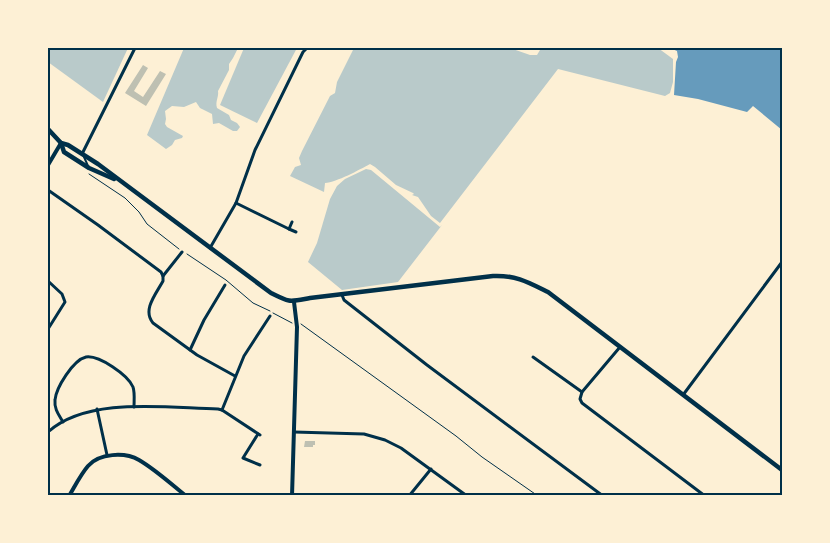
<svg xmlns="http://www.w3.org/2000/svg" width="830" height="543" viewBox="0 0 830 543" font-family="'Work Sans',sans-serif">
  <rect width="100%" height="100%" fill="#fdf0d5"/>
  <!-- green -->
  <g fill="#b9caca">
    <polygon points="48,48 128,48 103,102 48,62"/>
    <path d="M184,48H238L233,58L229,64V70L218,91C219,97 215,101 217,108L229,115L231,120L237,123L240,127L237,131H233L219,123L213,124L212,114L200,108L196,102L184,107L172,106L165,111L166,119L165,124L167,127L183,136L182,138L175,140L172,145L166,149L147,135Z"/>
    <polygon points="244,48 297,48 257,123 220,105"/>
    <path d="M354,48H510L530,55H537L540,50L538,48H658L673,59V82L670,93L665,96L558,69L440,223L431,216L418,197L412,195L414,194L413,193L396,185L375,167L370,164C359,170 337,182 325,183L324,192L290,176L295,167L301,165L299,158L302,151L330,96L335,93L337,82Z"/>
    <polygon points="366,169 371,170 440,227 442,225 398,282 342,290 308,262 317,243 330,199 337,186 345,179"/>
  </g>
  <!-- water -->
  <polygon fill="#669bbc" points="670,48 782,48 782,130 753,106 747,112 698,99 674,95 676,62 678,57 677,51"/>
  <!-- building -->
  <g fill="#bec0b2">
    <polygon points="143,65 148,68 134,91 143,97 160,71 166,74 146,106 125,93"/>
    <polygon points="305,441 315,441 315,445 313,445 313,447 304,447"/>
  </g>
  <g fill="none" stroke-linecap="round" stroke-linejoin="round">
    <!-- path -->
    <g stroke="#003049" stroke-width="1">
      <polyline points="89,174 125,198 139,212 147,224 179,249"/>
      <polyline points="187,254 226,280 253,303 270,311"/>
      <polyline points="273,313 292,323"/>
      <polyline points="301,324 456,436 482,457 538,496"/>
    </g>
    <!-- service -->
    <polyline stroke="#003049" stroke-width="2" points="84,157 88,166"/>
    <!-- minor -->
    <g stroke="#003049" stroke-width="3">
      <polyline points="82,154 135,48"/>
      <polyline points="48,190 98,225 161,272 163,276"/>
      <polyline points="236,203 289,229 292,222"/>
      <polyline points="289,229 296,232"/>
      <polyline points="210,248 236,203 255,150 303,52 307,48"/>
      <path d="M182,252L163,276V281C156,294 142,310 153,323L197,355L235,376"/>
      <polyline points="48,281 62,294 65,302 48,329"/>
      <polyline points="342,295 344,300 427,365 603,496"/>
      <polyline points="620,347 582,392 580,399 582,403 705,496"/>
      <polyline points="190,350 204,320 225,285"/>
      <polyline points="533,357 582,392"/>
      <polyline points="683,395 782,262"/>
      <polyline points="97,409 107,455"/>
      <polyline points="222,410 244,356 270,316"/>
      <path d="M63,422C59,415 54,409 55,400C56,388 73,360 86,357C99,355 128,375 133,387C135,393 134,401 134,407"/>
      <path d="M48,432C88,396 167,408 218,409L222,410L260,435"/>
      <polyline points="294,432 364,434 385,440 401,448 467,496"/>
      <polyline points="258,434 243,458 260,465"/>
      <polyline points="409,496 431,469"/>
    </g>
    <!-- tertiary -->
    <g stroke="#003049" stroke-width="4">
      <polyline points="48,165 61,143"/>
      <path d="M69,496C75,486 81,474 88,466C99,453 125,452 139,460C156,470 171,484 186,496"/>
      <polyline points="292,496 297,327 294,302"/>
    </g>
    <!-- secondary -->
    <g stroke="#003049" stroke-width="4.5">
      <polyline points="48,129 61,143 64,152 89,168 114,179"/>
      <path d="M61,143L68,145L98,164L271,293C291,303 289,302 310,298L493,276C516,275 528,282 548,292L782,470"/>
    </g>
  </g>
  <!-- border -->
  <rect width="830" height="543" fill="none" stroke="#fdf0d5" stroke-width="98"/>
  <rect x="49" y="49" width="732" height="445" fill="none" stroke="#003049" stroke-width="2"/>
</svg>
